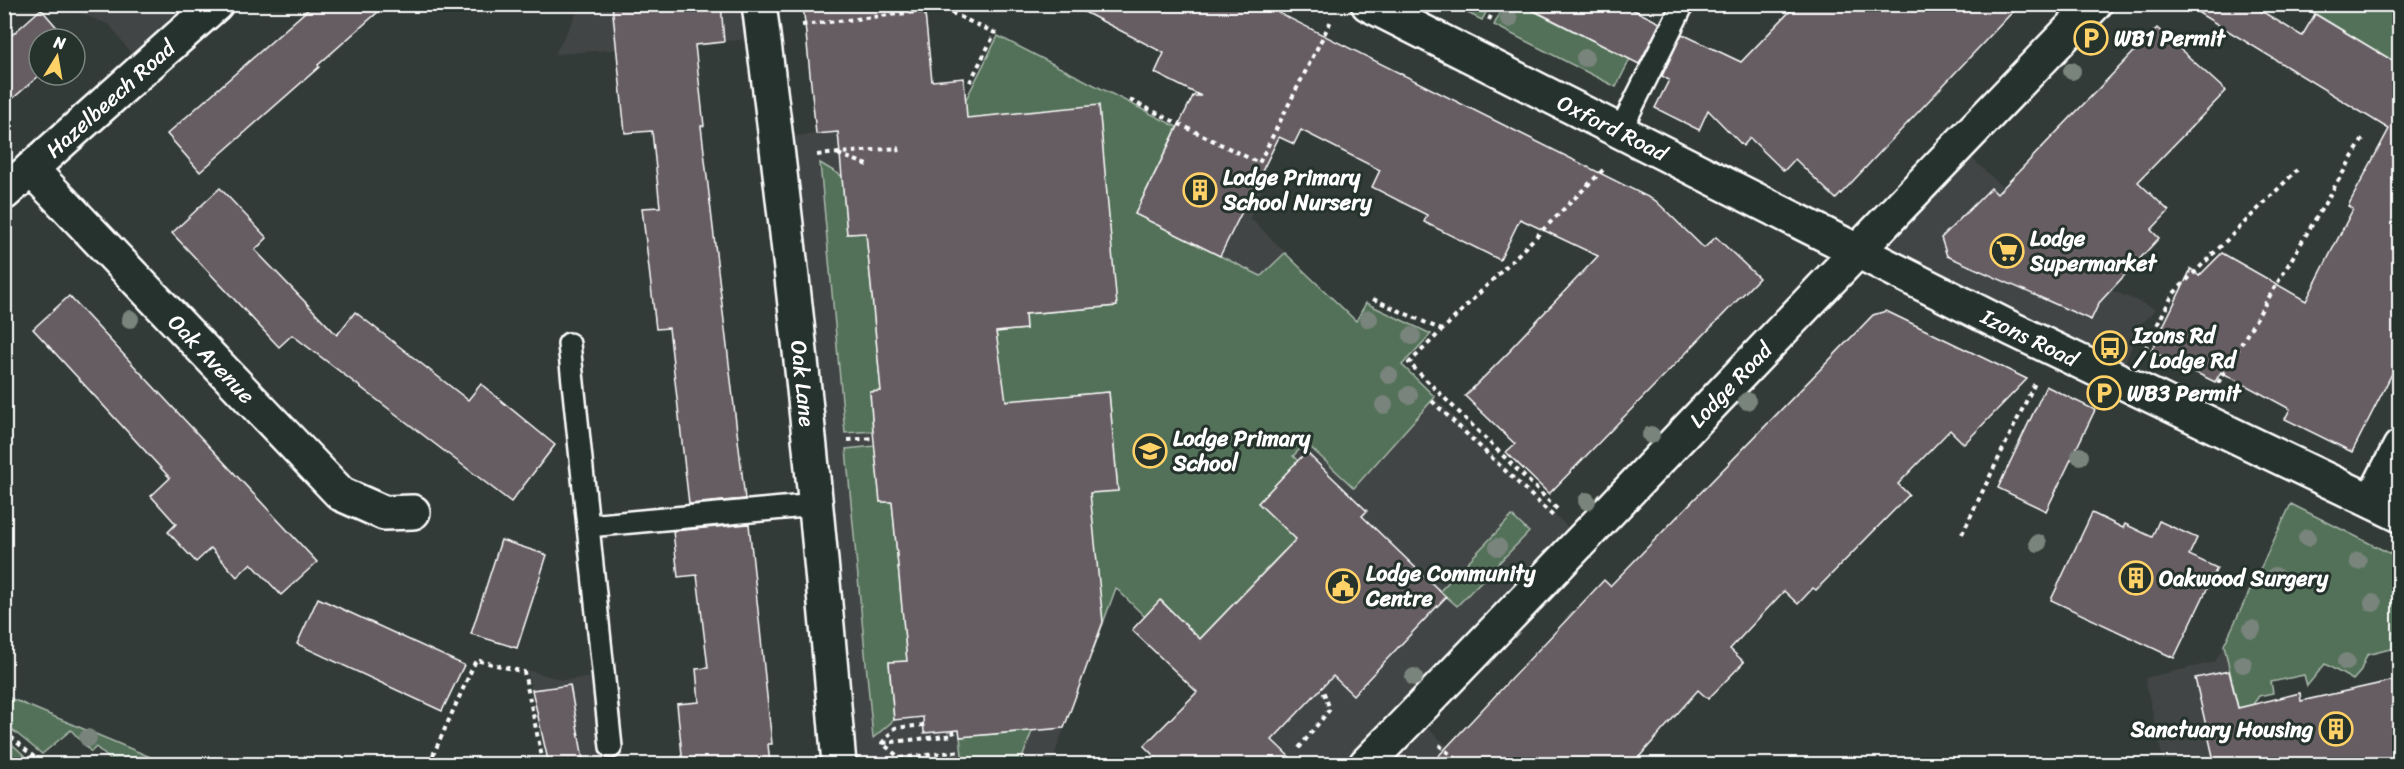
<svg xmlns="http://www.w3.org/2000/svg" width="2404" height="769" viewBox="0 0 2404 769" font-family="Sriracha,sans-serif">
  <rect width="100%" height="100%" fill="#333b38"/>
  <filter id="ink" filterUnits="userSpaceOnUse"><feTurbulence type="fractalNoise" baseFrequency=".0167" numOctaves="2"/><feDisplacementMap in="SourceGraphic" scale="12" xChannelSelector="R" yChannelSelector="G"/><feConvolveMatrix kernelMatrix="1 2 1 2 8 2 1 2 1" color-interpolation-filters="sRGB"/></filter>
  <g filter="url(#ink)">
    <!-- built -->
    <g fill="#424545">
      <polygon points="60,5 216,5 143,70 110,25"/>
      <polygon points="581,5 759,5 764,38 555,54"/>
      <polygon points="998,36 1269,173 1250,218 1583,542 1414,716 1467,764 1298,764 1116,587 1051,764 839,764 777,138 956,119"/>
      <polygon points="1958,145 2111,290 2156,309 2141,324 2118,380 1857,251"/>
      <polygon points="579,337 596,509 610,518 769,500 771,520 609,535 601,547 623,757 631,757 631,764 549,763 527,670 562,680 594,677 562,338"/>
      <polygon points="2224,645 2251,764 2164,764 2145,678 2215,662"/>
    </g>
    <!-- green -->
    <g fill="#537158" stroke="#a9b8ac" stroke-width="1.5">
      <polygon points="1451,5 1490,5 1482,20"/>
      <polygon points="1504,5 1521,5 1630,59 1616,87 1494,25"/>
      <polygon points="2301,5 2399,5 2399,65"/>
      <polygon points="998,36 1177,127 1135,214 1261,276 1285,253 1356,321 1366,303 1431,334 1402,365 1435,397 1354,488 1306,443 1293,456 1298,461 1319,561 1283,552 1192,647 1190,630 1161,600 1145,617 1116,588 1092,653 1073,646 1058,660 1020,764 963,764 960,737 1002,733 956,494 1118,490 1109,392 1032,399 961,433 997,337 996,332 1026,329 1025,314 1116,306 1099,106 956,119"/>
      <polygon points="820,163 842,176 847,234 866,233 881,391 870,392 873,431 845,433"/>
      <polygon points="875,446 880,502 892,502 907,661 889,663 894,720 873,738 846,449"/>
      <polygon points="2291,504 2399,558 2399,652 2394,648 2367,655 2360,672 2353,680 2325,664 2307,686 2304,675 2271,682 2273,693 2259,696 2241,721 2224,645"/>
      <polygon points="1512,516 1529,532 1457,606 1440,591"/>
      <polygon points="5,696 167,764 115,764 96,747 91,752 71,730 42,754 5,724"/>
      <polygon points="4,737 34,764 5,764"/>
    </g>
    <!-- building -->
    <g fill="#665d62" stroke="#fff" stroke-width="1.5">
      <polygon points="314,4 387,4 318,65 319,67 200,172 167,134"/>
      <polygon points="612,4 721,4 724,42 695,45 704,126 701,126 745,499 689,504 669,328 656,329 642,208 660,207 652,131 625,133"/>
      <polygon points="803,4 924,4 932,81 964,78 967,118 1099,105 1117,306 1025,314 1026,329 996,332 1006,401 1109,392 1118,491 1090,493 1103,622 1064,728 960,737 959,730 924,733 923,717 894,720 889,662 907,661 892,502 880,502 873,431 870,392 881,391 866,233 847,234 838,132 816,134"/>
      <polygon points="1069,4 1261,4 1656,201 1704,248 1716,237 1759,278 1549,494 1506,452 1515,444 1465,396 1511,350 1510,349 1598,256 1520,219 1500,260 1424,222 1427,215 1372,187 1380,170 1301,130 1294,144 1279,137 1220,256 1135,214 1193,96 1201,96 1155,73 1164,53"/>
      <polygon points="1521,4 1622,4 1660,23 1639,64"/>
      <polygon points="1797,4 2020,4 1836,199 1795,159 1784,171 1750,138 1743,146 1708,110 1699,130 1655,108 1669,80 1662,76 1682,34 1741,62"/>
      <polygon points="2184,4 2250,4 2302,36 2315,14 2400,65 2400,358 2352,452 2285,419 2290,409 2221,372 2215,382 2151,351 2191,269 2199,276 2222,253 2306,301 2353,209 2348,206 2389,129"/>
      <polygon points="41,9 67,39 39,39 40,75 4,106 4,42"/>
      <polygon points="2157,28 2226,91 2138,182 2169,211 2151,230 2159,238 2099,303 2091,320 1947,256 1941,238 1991,188 1997,194"/>
      <polygon points="220,188 267,238 255,250 337,335 355,312 468,400 481,384 555,445 511,502 292,335 279,347 172,233"/>
      <polygon points="69,296 317,562 281,595 251,563 237,577 211,548 196,562 168,532 176,524 151,496 170,478 33,329"/>
      <polygon points="1886,311 2027,379 1964,444 1950,430 1898,484 1909,495 1816,590 1813,588 1798,604 1784,591 1730,649 1744,662 1708,699 1698,690 1632,765 1430,765 1604,580 1610,586 1873,315"/>
      <polygon points="2046,386 2095,410 2046,511 1998,488"/>
      <polygon points="1306,452 1367,511 1362,516 1446,597 1353,695 1333,676 1272,740 1298,765 1163,765 1144,746 1197,692 1132,630 1160,600 1200,639 1296,539 1258,503"/>
      <polygon points="2092,513 2123,528 2125,524 2152,537 2159,521 2197,538 2189,555 2217,568 2174,658 2051,600"/>
      <polygon points="749,524 772,744 768,744 770,765 683,765 677,704 699,702 696,669 708,668 697,575 678,577 673,531"/>
      <polygon points="501,540 547,555 517,648 471,634"/>
      <polygon points="318,598 464,665 442,711 297,644"/>
      <polygon points="2229,671 2238,708 2300,693 2301,701 2400,679 2400,765 2215,765 2195,678"/>
      <polygon points="570,685 584,765 549,765 532,690"/>
    </g>
    <g fill="none" stroke-linecap="round" stroke-linejoin="round">
      <!-- lane casing -->
      <g stroke="#fff" stroke-width="26">
        <g id="lane">
          <polyline points="1620,131 1683,4"/>
          <polyline points="569,344 611,747"/>
          <polyline points="588,526 816,505"/>
        </g>
      </g>
      <!-- street casing -->
      <g stroke="#fff" stroke-width="38">
        <g id="street">
          <path id="s1" d="M759,4C792,257 818,511 839,764"/>
          <path id="s2" d="M31,169L341,494L384,513L413,512"/>
          <path id="s3" d="M4,193L216,4"/>
          <polyline points="2372,501 2400,447"/>
          <path id="s4" d="M1366,764C1611,513 1850,256 2095,4"/>
        </g>
      </g>
      <!-- secondary casing -->
      <g stroke="#fff" stroke-width="38">
        <g id="secondary">
          <path id="s5" d="M1368,4L2012,329L2400,515"/>
        </g>
      </g>
      <!-- path -->
      <g stroke="#fff" stroke-width="4" stroke-dasharray="4.5 4.5" stroke-linecap="butt">
        <polyline points="943,9 995,33 968,86"/>
        <polyline points="1489,20 1496,4"/>
        <polyline points="802,25 943,9 942,4"/>
        <polyline points="1130,100 1259,163 1332,19"/>
        <polyline points="838,154 868,165"/>
        <polyline points="817,155 898,148 899,154"/>
        <polyline points="1373,299 1442,330"/>
        <polyline points="2145,349 2173,294 2297,170"/>
        <polyline points="2218,383 2363,139"/>
        <polyline points="1432,401 1553,516"/>
        <polyline points="848,440 874,438"/>
        <polyline points="1557,509 1409,363 1605,168"/>
        <polyline points="1962,534 2035,383"/>
        <polyline points="924,725 895,728 882,743 900,758 962,751"/>
        <polyline points="4,731 42,764"/>
        <polyline points="883,743 954,735 953,731"/>
        <polyline points="1439,745 1461,764"/>
        <polyline points="1299,748 1330,709 1322,688"/>
        <polyline points="429,764 476,660 524,672 543,762"/>
      </g>
      <!-- lane -->
      <use href="#lane" stroke="#26332d" stroke-width="21"/>
      <!-- street -->
      <use href="#street" stroke="#26332d" stroke-width="33"/>
      <!-- secondary -->
      <use href="#secondary" stroke="#26332d" stroke-width="33"/>
    </g>
    <!-- trees -->
    <g fill="#79847c">
      <circle cx="1509" cy="19" r="9"/>
      <circle cx="1585" cy="58" r="9"/>
      <circle cx="2072" cy="71" r="9"/>
      <circle cx="130" cy="319" r="9"/>
      <circle cx="1369" cy="319" r="9"/>
      <circle cx="1412" cy="336" r="9"/>
      <circle cx="1389" cy="375" r="9"/>
      <circle cx="1409" cy="395" r="9"/>
      <circle cx="1747" cy="401" r="9"/>
      <circle cx="1384" cy="405" r="9"/>
      <circle cx="1651" cy="435" r="9"/>
      <circle cx="2080" cy="456" r="9"/>
      <circle cx="1587" cy="501" r="9"/>
      <circle cx="2307" cy="538" r="9"/>
      <circle cx="2038" cy="543" r="9"/>
      <circle cx="1498" cy="547" r="9"/>
      <circle cx="2358" cy="561" r="9"/>
      <circle cx="2275" cy="576" r="9"/>
      <circle cx="2373" cy="603" r="9"/>
      <circle cx="2252" cy="629" r="9"/>
      <circle cx="2346" cy="662" r="9"/>
      <circle cx="2243" cy="664" r="9"/>
      <circle cx="1414" cy="677" r="9"/>
      <circle cx="88" cy="738" r="9"/>
    </g>
  </g>
  <!-- icons -->
  <defs>
    <g id="parking-ring" transform="scale(1.725)"><circle r="9.5" fill="#26332d" stroke="#ffd166" stroke-width="1.5"/><path d="M-3.5-5.5H1a3.5 3.5 0 0 1 0 7H-1V5.5H-3.5ZM-1-3.4V-.6H.8a1.4 1.4 0 0 0 0-2.8Z" fill="#ffd166"/></g>
    <g id="building-ring" transform="scale(1.725)"><circle r="9.5" fill="#26332d" stroke="#ffd166" stroke-width="1.5"/><path d="M-4-6H4V6H1V3H-1V6H-4ZM-2.5-4.3h1.7v1.8h-1.7ZM.8-4.3h1.7v1.8H.8ZM-2.5-1h1.7V.8h-1.7ZM.8-1h1.7V.8H.8Z" fill="#ffd166"/></g>
    <g id="supermarket-ring" transform="scale(1.725)"><circle r="9.5" fill="#26332d" stroke="#ffd166" stroke-width="1.5"/><path d="M-6-5.5h2.5l.6 2H6L4.5 2H-2.5L-4.4-4H-6ZM-1.5 3.2a1.3 1.3 0 1 0 .1 0ZM3 3.2a1.3 1.3 0 1 0 .1 0Z" fill="#ffd166"/></g>
    <g id="bus-ring" transform="scale(1.725)"><circle r="9.5" fill="#26332d" stroke="#ffd166" stroke-width="1.5"/><path d="M-5-6H5V4H4V6H2V4H-2V6H-4V4H-5ZM-3.5-4V0h7V-4ZM-3.5 1.2v1.5H-2V1.2ZM2 1.2v1.5H3.5V1.2Z" fill="#ffd166"/></g>
    <g id="school-ring" transform="scale(1.725)"><circle r="9.5" fill="#26332d" stroke="#ffd166" stroke-width="1.5"/><path d="M0-5L7-2L0 1L-7-2ZM-4 1L0 2.5L4 1V4Q0 6-4 4Z" fill="#ffd166"/></g>
    <g id="civic-ring" transform="scale(1.725)"><circle r="9.5" fill="#26332d" stroke="#ffd166" stroke-width="1.5"/><path d="M-.6-6.5H3V-4.5H.6V-3L4-1V1h2V6H-6V1h2V-1L-.6-3ZM-1.2 2.5V6h2.4V2.5Z" fill="#ffd166"/></g>
  </defs>
  <g fill-rule="evenodd">
    <use href="#parking-ring" x="2091" y="38"/>
    <use href="#building-ring" x="1200" y="190"/>
    <use href="#supermarket-ring" x="2007" y="251"/>
    <use href="#bus-ring" x="2110" y="348"/>
    <use href="#parking-ring" x="2104" y="393"/>
    <use href="#school-ring" x="1150" y="451"/>
    <use href="#building-ring" x="2136" y="578"/>
    <use href="#civic-ring" x="1343" y="586"/>
    <use href="#building-ring" x="2336" y="729"/>
  </g>
  <g text-anchor="middle" stroke-width="6" stroke-linejoin="round" paint-order="stroke">
    <!-- poi labels -->
    <g font-size="22" font-weight="bold" fill="#fff" stroke="#26332d" text-anchor="start">
      <text x="2114" y="46">WB1 Permit</text>
      <text x="1223" y="185">Lodge Primary<tspan x="1223" dy="25">School Nursery</tspan></text>
      <text x="2030" y="246">Lodge<tspan x="2030" dy="25">Supermarket</tspan></text>
      <text x="2133" y="343">Izons Rd<tspan x="2133" dy="25">/ Lodge Rd</tspan></text>
      <text x="2127" y="401">WB3 Permit</text>
      <text x="1173" y="446">Lodge Primary<tspan x="1173" dy="25">School</tspan></text>
      <text x="1366" y="581">Lodge Community<tspan x="1366" dy="25">Centre</tspan></text>
      <text x="2159" y="586">Oakwood Surgery</text>
      <text x="2313" y="737" text-anchor="end">Sanctuary Housing</text>
    </g>
    <!-- street labels -->
    <g font-size="22" fill="#fff" stroke="#26332d">
      <text dy="8" stroke="none"><textPath href="#s3" startOffset="142">Hazelbeech Road</textPath></text>
      <text dy="8" stroke="none"><textPath href="#s5" startOffset="274">Oxford Road</textPath></text>
      <text dy="8" stroke="none"><textPath href="#s5" startOffset="741">Izons Road</textPath></text>
      <text dy="8" stroke="none"><textPath href="#s2" startOffset="262">Oak Avenue</textPath></text>
      <text dy="8" stroke="none"><textPath href="#s1" startOffset="382">Oak Lane</textPath></text>
      <text dy="8" stroke="none"><textPath href="#s4" startOffset="526">Lodge Road</textPath></text>
    </g>
  </g>
  <!-- margin -->
  <rect width="2404" height="769" fill="none" stroke="#26332d" stroke-width="24"/>
  <rect x="12" y="12" width="2380" height="745" fill="none" stroke="#fff" stroke-width="2" filter="url(#ink)"/>
  <!-- north arrow -->
  <g transform="translate(57 57) rotate(11)"><circle r="28" fill="#26332d" stroke="#7d8581" stroke-width="1.5"/>
  <path d="M0-4.5L10 22L0 15L-10 22Z" fill="#ffd166"/>
  <text y="-9" font-size="16" font-weight="bold" text-anchor="middle" fill="#ffffff">N</text>
  </g>
</svg>
